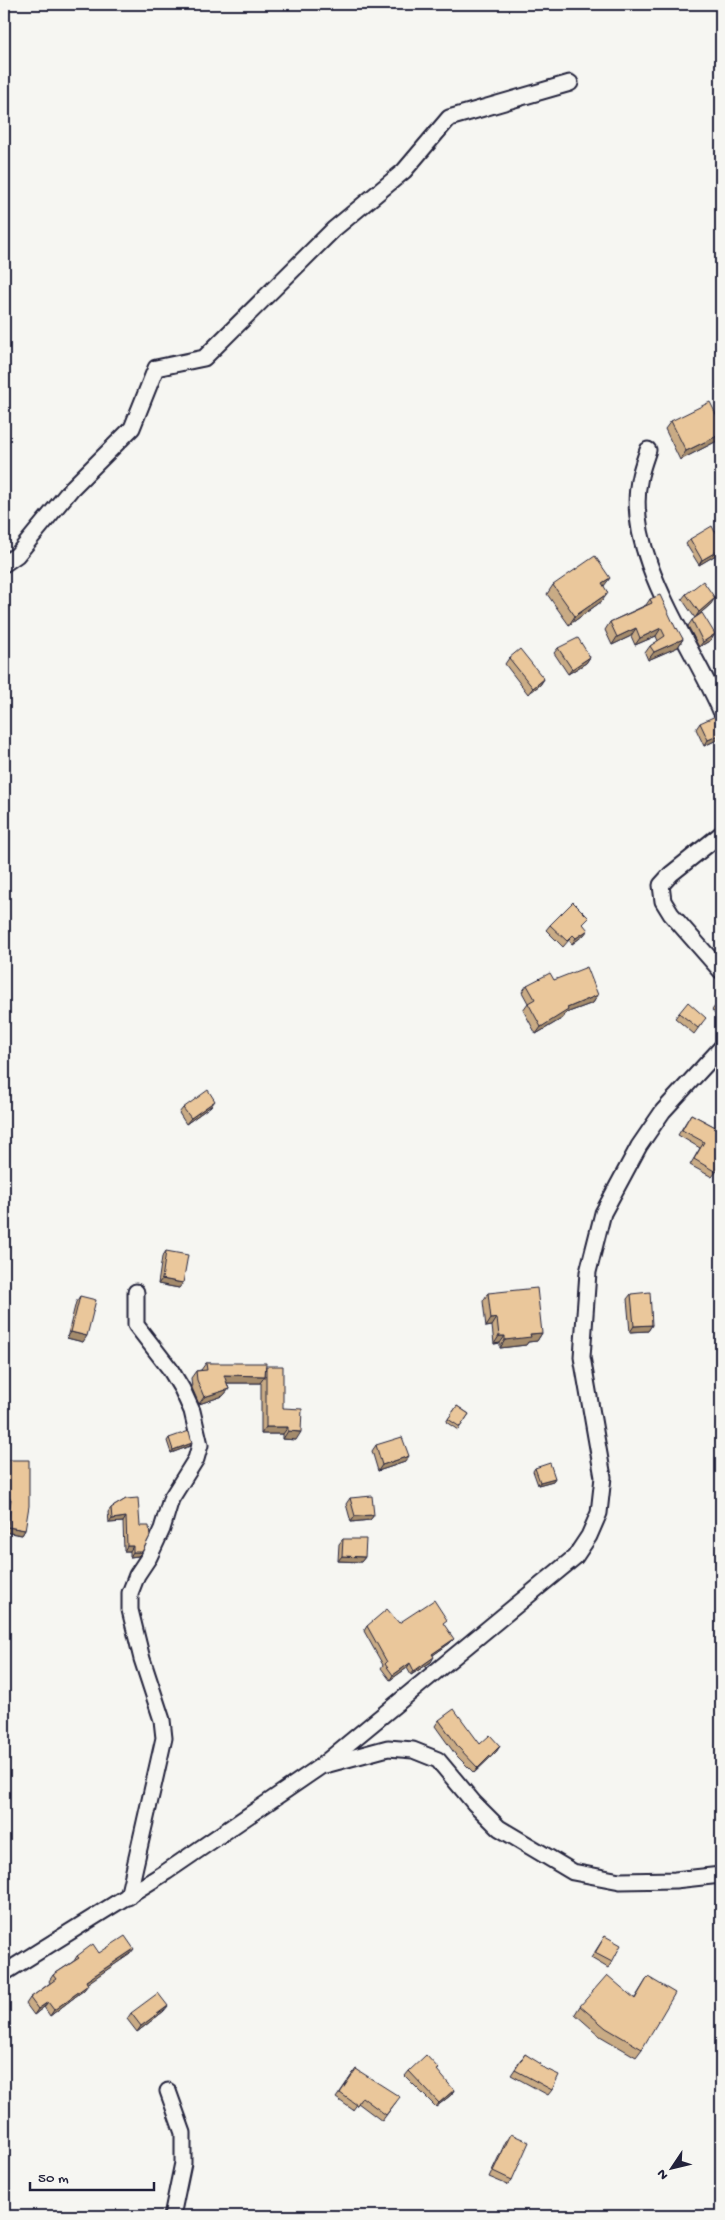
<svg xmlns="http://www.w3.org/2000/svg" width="725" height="2220" viewBox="0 0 725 2220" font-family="'Gochi Hand',sans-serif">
  <rect width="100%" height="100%" fill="#f6f6f2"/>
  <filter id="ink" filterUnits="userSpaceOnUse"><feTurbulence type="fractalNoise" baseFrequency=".02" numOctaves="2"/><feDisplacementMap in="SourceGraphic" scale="10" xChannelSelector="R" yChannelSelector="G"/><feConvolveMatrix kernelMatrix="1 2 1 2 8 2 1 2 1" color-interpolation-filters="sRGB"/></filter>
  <g filter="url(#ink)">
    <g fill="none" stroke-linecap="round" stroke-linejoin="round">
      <!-- minor casing -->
      <g stroke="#22223b" stroke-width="19">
        <g id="minor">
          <path d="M648,450C645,459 642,467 640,476C622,553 692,643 721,711"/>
          <polyline points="4,564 17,555 72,488 132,428 156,368 204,358 334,229 404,171 449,118 570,83"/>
          <polyline points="721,834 671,874 661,885 663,901 671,914 721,971"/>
          <polyline points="325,1765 388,1748 413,1750 438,1760 474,1803 499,1828 573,1872 620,1881 675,1880 721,1875"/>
          <polyline points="128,1897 164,1738 162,1720 142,1659 130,1610 130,1593 137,1575 149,1557 162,1529 171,1499 196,1459 200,1445 192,1411 182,1389 170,1369 136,1325 136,1292"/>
          <polyline points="4,1973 166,1872 321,1766 575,1557 589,1536 599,1513 603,1477 582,1357 588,1272 603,1213 639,1146 663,1111 721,1048"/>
          <polyline points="168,2091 183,2133 183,2163 172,2216"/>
        </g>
      </g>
      <!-- minor -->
      <use href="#minor" stroke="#f6f6f2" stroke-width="15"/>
    </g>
    <!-- wall -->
    <g fill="#c9ab85" stroke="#22223b">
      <polygon points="671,421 719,440 680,460 665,429"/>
      <polygon points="690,539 721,552 699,565 686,544"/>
      <polygon points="553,585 604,586 602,601 569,625 547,594"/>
      <polygon points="686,594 711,604 695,618 682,599"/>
      <polygon points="650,599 683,639 678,647 648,660 645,653 650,646 658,641 656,636 635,645 631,636 612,645 605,630 610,622 646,605"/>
      <polygon points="692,620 715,634 711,640 699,647 688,626"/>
      <polygon points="558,648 590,657 586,663 568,674 554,653"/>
      <polygon points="509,658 544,679 540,685 528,694 505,664"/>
      <polygon points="700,723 721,738 704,746 696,729"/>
      <polygon points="550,925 584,925 584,935 572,944 569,940 563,947 546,930"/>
      <polygon points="554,980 598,995 593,1003 566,1013 563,1018 536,1034 523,1010 528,1003 522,992 527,985"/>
      <polygon points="721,999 721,1020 712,1010"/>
      <polygon points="679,1013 702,1023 694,1034 675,1018"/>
      <polygon points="211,1106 186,1124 179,1113 183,1108"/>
      <polygon points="691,1114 721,1130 716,1172 712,1177 690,1165 700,1148 678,1135"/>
      <polygon points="166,1251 179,1288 158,1284 162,1257"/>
      <polygon points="488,1293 542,1333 537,1341 528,1342 526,1345 500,1348 500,1343 494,1344 492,1326 486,1327 483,1301"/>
      <polygon points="631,1294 652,1325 648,1331 630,1332 627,1299"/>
      <polygon points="80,1296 83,1342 67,1338 76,1302"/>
      <polygon points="206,1363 266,1366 296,1440 283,1439 283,1434 261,1434 261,1383 227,1383 229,1389 223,1396 199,1404 192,1388 191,1378 196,1371 201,1370"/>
      <polygon points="457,1406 469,1414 458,1430 446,1422"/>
      <polygon points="169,1438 190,1446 171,1453 167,1441"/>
      <polygon points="376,1445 405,1462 378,1471 372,1451"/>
      <polygon points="4,1460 25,1530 22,1535 4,1532 7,1504 4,1504"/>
      <polygon points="535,1468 555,1478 553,1481 538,1485 533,1471"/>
      <polygon points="350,1498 374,1515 370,1520 351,1522 346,1504"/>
      <polygon points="126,1499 142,1552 138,1556 130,1557 130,1551 124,1551 123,1522 109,1523 108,1512 111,1508"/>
      <polygon points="343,1539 365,1557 361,1562 338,1561 339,1544"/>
      <polygon points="399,1623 444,1625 450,1643 433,1655 431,1662 411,1675 407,1668 390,1680 381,1668 383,1665 364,1631 367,1626"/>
      <polygon points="439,1720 480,1744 500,1746 496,1752 474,1773 455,1754 435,1726"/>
      <polygon points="605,1936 612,1962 608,1968 591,1958"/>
      <polygon points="99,1953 130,1954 87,1983 84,1990 50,2016 44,2007 34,2015 26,2004 30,1998 50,1983 49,1981 53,1975 74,1961 77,1956"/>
      <polygon points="648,1977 642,2049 636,2057 600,2036 575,2014 580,2006 635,1998"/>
      <polygon points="164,2011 137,2032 127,2019 131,2013"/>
      <polygon points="525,2054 540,2066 552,2090 548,2095 511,2075"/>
      <polygon points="356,2069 396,2102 382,2121 358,2103 353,2110 336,2098"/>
      <polygon points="409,2071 454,2090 451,2095 436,2107 405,2076"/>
      <polygon points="511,2134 512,2180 508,2185 489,2177 507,2139"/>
    </g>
    <!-- shaded-wall -->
    <g fill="#a48b6c" stroke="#22223b">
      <polygon points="721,434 721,438 719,440 680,460 686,451"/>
      <polygon points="721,549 721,552 699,565 702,560"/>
      <polygon points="610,578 604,586 596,592 602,583"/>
      <polygon points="608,593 602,601 569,625 575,616"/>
      <polygon points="715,598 711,604 695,618 699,612"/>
      <polygon points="636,628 631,636 612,645 617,637"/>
      <polygon points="661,628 656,636 635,645 640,638"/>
      <polygon points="715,634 711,640 699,647 703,642"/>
      <polygon points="683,639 678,647 648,660 654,652"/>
      <polygon points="590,657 586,663 568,674 572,669"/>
      <polygon points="544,679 540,685 528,694 533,688"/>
      <polygon points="721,734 721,738 704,746 708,740"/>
      <polygon points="588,930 584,935 572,944 576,938"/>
      <polygon points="598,995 593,1003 566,1013 563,1018 536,1034 541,1027 567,1008"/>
      <polygon points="215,1101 211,1106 186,1124 191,1118"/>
      <polygon points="162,1279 183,1283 179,1288 158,1284"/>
      <polygon points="497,1318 492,1326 486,1327 491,1319"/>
      <polygon points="652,1325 648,1331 630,1332 634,1326"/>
      <polygon points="71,1332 87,1336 83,1342 67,1338"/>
      <polygon points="542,1333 537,1341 528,1342 526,1345 500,1348 505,1340 530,1334"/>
      <polygon points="499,1336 505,1336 500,1343 494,1344"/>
      <polygon points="224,1375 265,1376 260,1383 219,1383"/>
      <polygon points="229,1389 223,1396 199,1404 204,1397"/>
      <polygon points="266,1427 288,1427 283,1434 261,1434"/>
      <polygon points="288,1431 301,1432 296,1440 283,1439"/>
      <polygon points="192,1443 190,1446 171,1453 173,1450"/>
      <polygon points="409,1456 405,1462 378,1471 382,1465"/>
      <polygon points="555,1478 553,1481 538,1485 540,1482"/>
      <polygon points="4,1499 11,1499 7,1504 4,1504"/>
      <polygon points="374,1515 370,1520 351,1522 355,1516"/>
      <polygon points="126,1517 123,1522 109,1523 112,1519"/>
      <polygon points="8,1527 25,1530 22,1535 4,1532"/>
      <polygon points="127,1546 133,1546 130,1551 124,1551"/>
      <polygon points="133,1552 142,1552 138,1556 130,1557"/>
      <polygon points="342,1556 365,1557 361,1562 338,1561"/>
      <polygon points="454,1639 450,1643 429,1658 432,1654"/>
      <polygon points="434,1657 431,1662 411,1675 414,1671"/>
      <polygon points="410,1663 407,1668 390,1680 393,1675"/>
      <polygon points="500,1746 496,1752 474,1773 478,1768"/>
      <polygon points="134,1949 130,1954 82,1987 86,1981"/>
      <polygon points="88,1985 84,1990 50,2016 54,2010"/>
      <polygon points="48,2002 44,2007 34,2015 38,2009"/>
      <polygon points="168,2006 164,2011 137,2032 141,2026"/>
      <polygon points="454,2090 451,2095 436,2107 439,2103"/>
    </g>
    <!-- building -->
    <g fill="#eac79b" stroke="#22223b">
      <polygon points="710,402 721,424 721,434 686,451 671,421"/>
      <polygon points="712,526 715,532 721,530 721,549 702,560 690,539"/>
      <polygon points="595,556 610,578 602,583 608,593 575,616 553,585"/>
      <polygon points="703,581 715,598 699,612 686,594"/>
      <polygon points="660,595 676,629 677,628 683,639 654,652 650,646 665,636 661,628 640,638 636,628 617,637 610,622 652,603 650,599"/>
      <polygon points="702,613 715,634 703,642 692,620"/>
      <polygon points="578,638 590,657 572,669 558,648"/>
      <polygon points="520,649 544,679 533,688 509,658"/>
      <polygon points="720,714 721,717 721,734 708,740 700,723"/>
      <polygon points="573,902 589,918 583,924 588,930 576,938 573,935 567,941 550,925"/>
      <polygon points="587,967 598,995 567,1008 568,1010 541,1027 528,1003 535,999 527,985 550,973 554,980"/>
      <polygon points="721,999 721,1010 716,1004"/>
      <polygon points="688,1002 706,1018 698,1028 679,1013"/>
      <polygon points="208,1090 215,1101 191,1118 183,1108"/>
      <polygon points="691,1114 721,1130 721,1163 716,1172 694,1159 704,1142 682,1130"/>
      <polygon points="166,1251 188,1255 183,1283 162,1279"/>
      <polygon points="537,1288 542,1333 530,1334 531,1337 505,1340 505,1336 499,1336 497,1318 491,1319 488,1293"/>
      <polygon points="650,1292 652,1325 634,1326 631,1294"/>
      <polygon points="80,1296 96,1300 87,1336 71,1332"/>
      <polygon points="206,1363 266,1363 265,1376 224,1375 229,1389 204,1397 197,1380 196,1371 207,1370"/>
      <polygon points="266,1366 283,1366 283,1408 302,1409 301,1432 288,1431 288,1427 266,1427"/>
      <polygon points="457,1406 469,1414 460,1427 448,1419"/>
      <polygon points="189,1431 192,1443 173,1450 169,1438"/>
      <polygon points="402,1437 409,1456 382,1465 376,1445"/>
      <polygon points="4,1460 29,1460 29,1506 25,1530 8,1527 11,1499 4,1499"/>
      <polygon points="550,1463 555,1478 540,1482 535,1468"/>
      <polygon points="372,1496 374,1515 355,1516 350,1498"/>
      <polygon points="138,1498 140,1526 149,1526 150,1536 142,1552 133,1552 133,1546 127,1546 126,1517 112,1519 111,1508 126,1499"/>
      <polygon points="343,1539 366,1539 365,1557 342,1556"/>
      <polygon points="434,1600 447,1620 443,1623 454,1639 432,1654 434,1657 414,1671 410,1663 393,1675 385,1664 387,1662 367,1626 387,1609 399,1623"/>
      <polygon points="454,1709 480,1744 490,1735 500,1746 478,1768 459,1748 439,1720"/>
      <polygon points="125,1936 134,1949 86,1981 88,1985 54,2010 48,2002 38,2009 30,1998 56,1979 53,1975 79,1958 77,1956 93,1944 99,1953"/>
      <polygon points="605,1936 621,1945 612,1962 595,1953"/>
      <polygon points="607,1975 635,1999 648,1977 675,1993 642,2049 606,2028 580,2006"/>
      <polygon points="158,1993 168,2006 141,2026 131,2013"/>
      <polygon points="525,2054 541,2064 540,2066 559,2075 552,2090 515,2070"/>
      <polygon points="426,2055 439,2069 437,2070 454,2090 439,2103 409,2071"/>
      <polygon points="356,2069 400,2097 386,2115 362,2097 357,2105 340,2093"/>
      <polygon points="511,2134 529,2142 512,2180 493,2171"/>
    </g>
  </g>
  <!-- margin -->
  <rect width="725" height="2220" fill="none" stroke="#f6f6f2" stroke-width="20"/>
  <rect x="10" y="10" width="705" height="2200" fill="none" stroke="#22223b" stroke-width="2" filter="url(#ink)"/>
  <!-- north arrow -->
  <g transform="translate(672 2168) rotate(235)" stroke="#f6f6f2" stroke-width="4" paint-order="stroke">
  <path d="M0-4L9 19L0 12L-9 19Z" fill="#22223b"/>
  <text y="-8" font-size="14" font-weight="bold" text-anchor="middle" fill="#22223b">N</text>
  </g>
  <!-- scale -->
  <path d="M30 2182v8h124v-8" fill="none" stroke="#22223b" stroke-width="2.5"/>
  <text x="38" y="2182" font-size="15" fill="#22223b" stroke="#f6f6f2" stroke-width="4" paint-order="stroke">50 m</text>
</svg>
